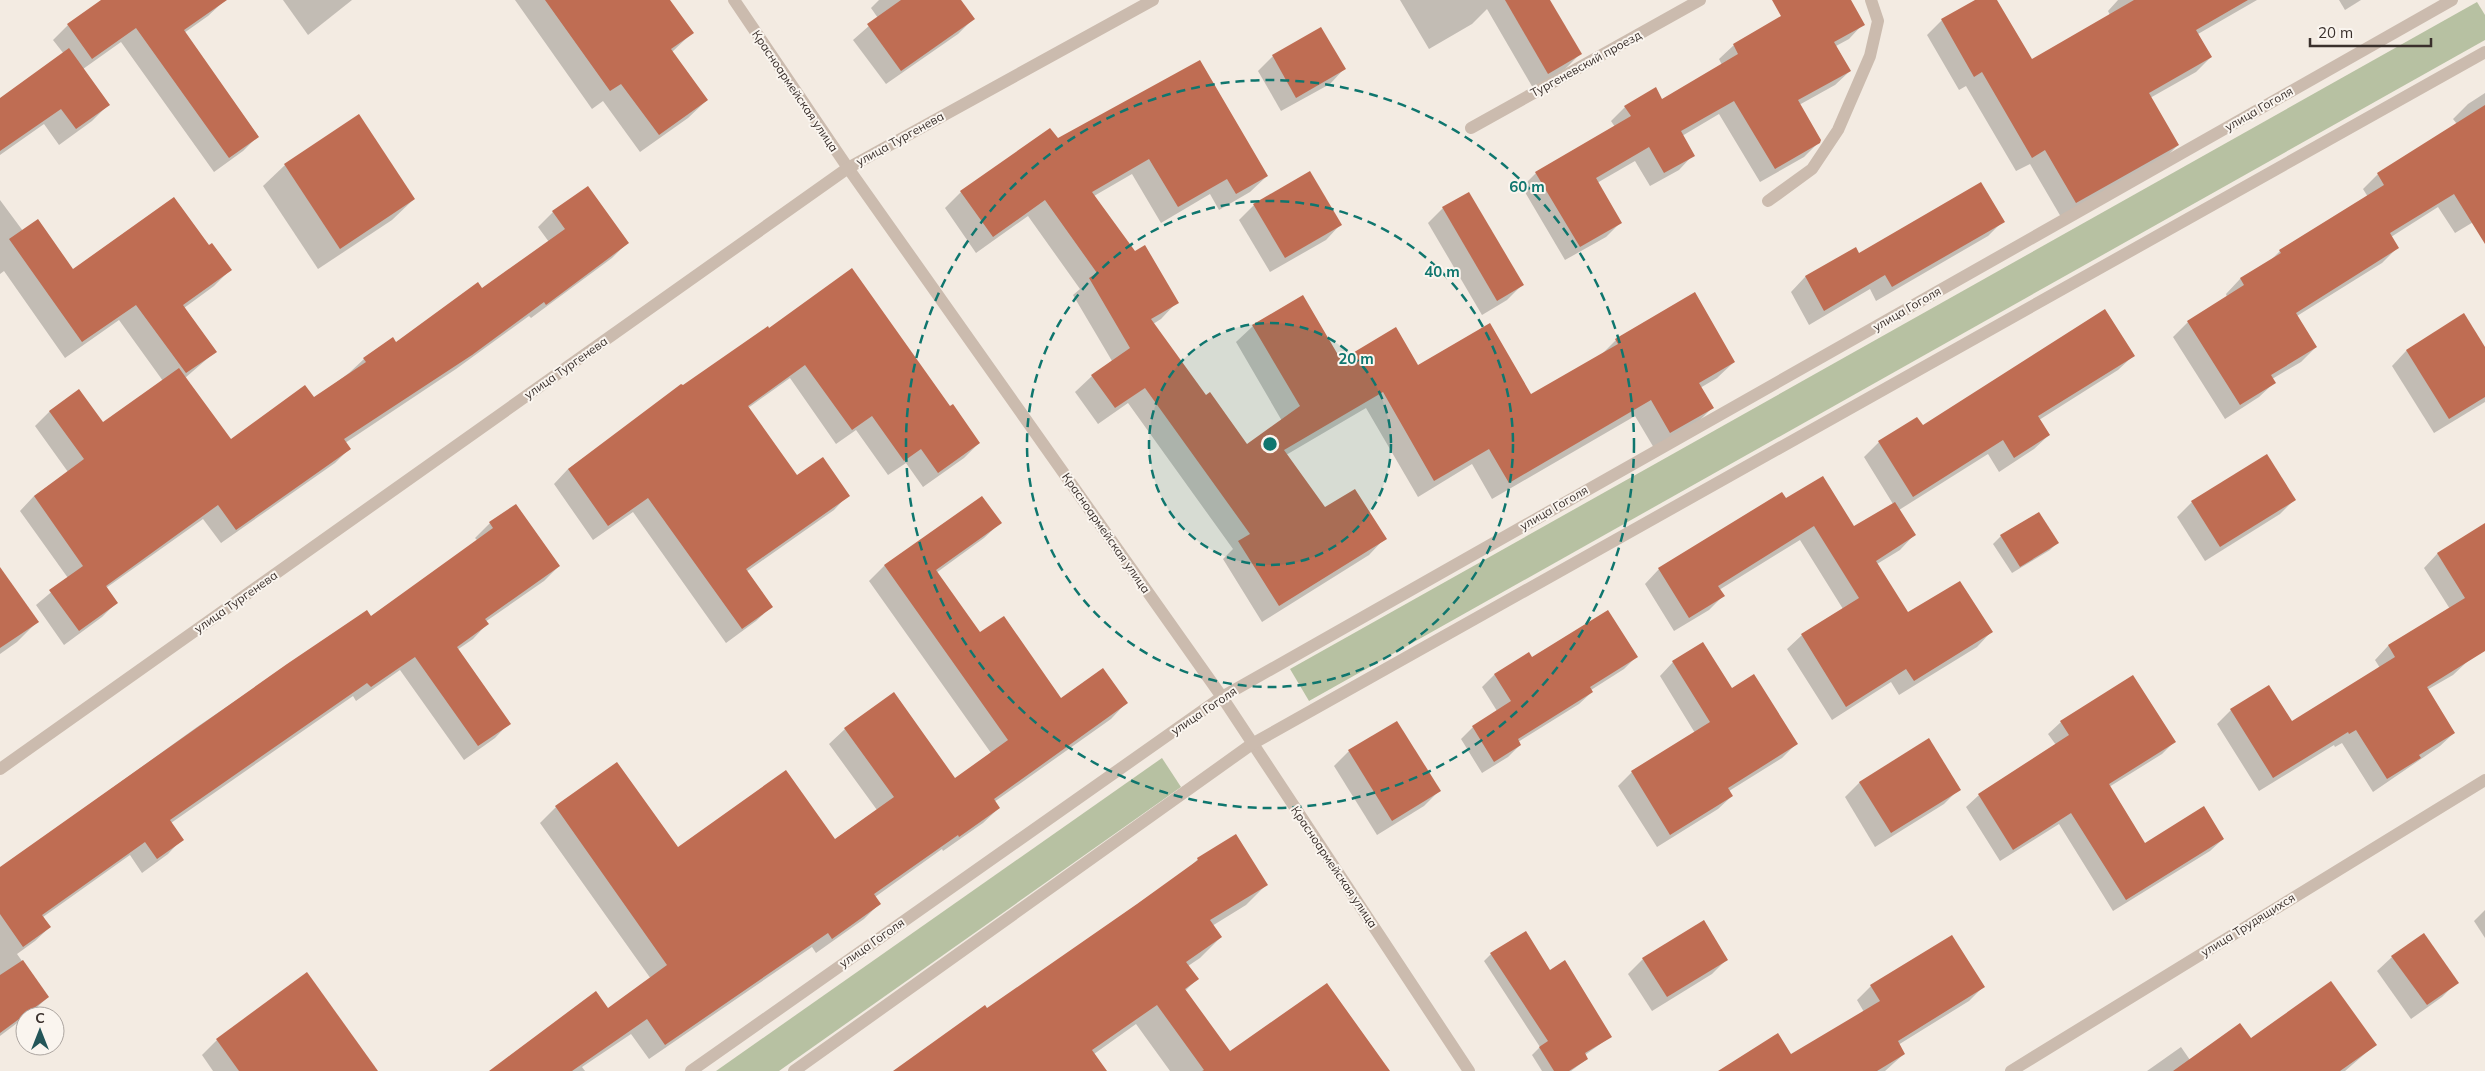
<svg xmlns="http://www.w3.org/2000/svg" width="2485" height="1071" viewBox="0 0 2485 1071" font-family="Mulish,sans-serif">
  <rect width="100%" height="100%" fill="#f3ebe2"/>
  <!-- green -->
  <g fill="#b7c1a2">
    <polygon points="2477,2 2485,15 2485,40 1309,701 1290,669"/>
    <polygon points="1162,758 1181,787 779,1071 716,1071"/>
  </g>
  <!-- shadow -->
  <g fill="#0003">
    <polygon points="103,0 222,0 223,2 208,16 184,33 258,136 243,151 214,172 121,42 83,69 108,105 92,121 59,145 44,124 0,155 0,99 64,54 53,40 68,25"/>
    <polygon points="283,0 352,0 308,35"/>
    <polygon points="515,0 669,0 692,33 672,52 707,100 688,118 640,152 603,101 592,109"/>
    <polygon points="879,0 960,0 973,19 958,34 886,84 853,40 878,18 871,8"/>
    <polygon points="1400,0 1549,0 1580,54 1565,69 1533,88 1487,9 1472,24 1429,49"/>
    <polygon points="1828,0 1850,0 1863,24 1849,39 1836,46 1850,71 1835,85 1799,105 1819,142 1804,157 1760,182 1719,114 1682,136 1693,155 1679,170 1650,186 1635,161 1597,183 1620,223 1606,237 1565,260 1522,187 1536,173 1615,127 1611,121 1625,107 1661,101 1722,65 1719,59 1734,45 1803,5"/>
    <polygon points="1977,0 1996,0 2032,61 2110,15 2108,11 2118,0 2257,0 2198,34 2211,57 2196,72 2150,98 2178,145 2163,160 2061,217 2030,164 2016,171 1966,86 1959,90 1927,35 1942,20"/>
    <polygon points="2339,0 2361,0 2345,10"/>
    <polygon points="1273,56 1344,69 1330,84 1281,111 1258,71"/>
    <polygon points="2485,93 2485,215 2455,233 2438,207 2391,237 2397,248 2382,263 2297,316 2316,347 2301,362 2272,379 2274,383 2259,397 2225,419 2173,337 2188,322 2227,297 2226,294 2240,279 2270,261 2280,251 2368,197 2363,189 2378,174 2457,124 2453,119 2468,104"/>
    <polygon points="1057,140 1267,176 1250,192 1219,210 1210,194 1161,223 1132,174 1094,196 1135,253 1177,302 1161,319 1153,324 1205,396 1247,446 1282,421 1236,342 1253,326 1340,362 1418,366 1531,396 1600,356 1616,340 1734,362 1717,378 1700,388 1712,408 1696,424 1654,448 1635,416 1492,499 1472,464 1418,497 1366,408 1286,455 1324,509 1385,538 1369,555 1262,622 1223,559 1233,549 1128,403 1098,424 1075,392 1092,376 1112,361 1073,295 1080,289 1028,216 976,253 945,208 961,192"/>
    <polygon points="285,165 414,199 392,220 318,269 263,186"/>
    <polygon points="588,188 627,243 612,258 531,318 529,316 456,369 345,443 349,449 335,463 221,543 203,519 106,588 116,603 102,617 64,645 36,605 68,578 20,511 34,496 68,472 35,426 50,411 102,424 163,381 119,320 65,358 4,271 0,274 0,200 23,231 73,271 208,247 230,270 214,286 184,308 215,352 185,378 230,441 314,399 349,373 364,359 396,343 482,289 549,242 538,227 553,212"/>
    <polygon points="1254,205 1340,225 1326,240 1270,272 1239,220"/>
    <polygon points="1443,208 1522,285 1507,300 1482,315 1428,223"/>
    <polygon points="2003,221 1988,236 1876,301 1870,289 1809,325 1791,292 1805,277 1855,249 1858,255"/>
    <polygon points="2464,315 2485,349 2485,402 2434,433 2392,366 2406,351"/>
    <polygon points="767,328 950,408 979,443 964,458 923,487 906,463 888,475 856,430 836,444 790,378 748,408 797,477 848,495 834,510 746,572 771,607 756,621 726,643 633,512 593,540 554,484 568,469"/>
    <polygon points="2133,356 2118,370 2039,420 2049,435 2034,449 1999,472 1988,454 1899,510 1914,535 1900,550 1877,564 1908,614 1991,632 1977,647 1899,695 1891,682 1832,720 1787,649 1802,635 1843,609 1800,540 1719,590 1723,596 1709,610 1674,631 1645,584 1659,569 1786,500 1854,528 1893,504 1864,457 1879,442"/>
    <polygon points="982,497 1000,523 984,538 936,573 980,634 1061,700 1126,703 1111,719 994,802 999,808 983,823 943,851 942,849 875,897 880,903 864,919 816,953 812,947 649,1059 631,1034 582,1067 585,1071 490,1071 608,1009 651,979 540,823 556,807 617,764 677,849 834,840 877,810 829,744 845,729 955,780 991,753 869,581 884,566"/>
    <polygon points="2295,499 2280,514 2205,561 2177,517 2192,502"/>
    <polygon points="516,505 559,566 544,581 485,622 487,624 473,639 457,650 509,723 495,738 464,760 400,670 356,701 353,696 171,823 182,839 168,854 142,873 130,855 43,917 50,927 35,941 17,954 48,997 33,1011 0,1036 0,869 197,727 366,612 370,617 478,541 475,538 490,523"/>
    <polygon points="2038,513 2057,543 2050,550 2012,573 1993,544 2001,536"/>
    <polygon points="2485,524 2485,645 2453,675 2427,690 2454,733 2440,746 2373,792 2342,743 2335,747 2334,745 2259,791 2217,724 2231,710 2268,687 2291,723 2380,668 2375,660 2388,646 2450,609 2424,568 2437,554"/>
    <polygon points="0,569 37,622 17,642 0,654"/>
    <polygon points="1529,654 1532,659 1636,657 1624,669 1591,690 1592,692 1579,704 1518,742 1520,745 1508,757 1482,773 1461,739 1473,727 1497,711 1482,687 1494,675"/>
    <polygon points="1673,662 1732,690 1796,744 1782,758 1729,791 1732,796 1718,809 1657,847 1618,786 1632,772 1695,733 1660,676"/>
    <polygon points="2061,722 2174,742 2162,754 2109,787 2144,844 2223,839 2210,851 2113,911 2059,824 2000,861 1966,807 1979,795 2056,745 2048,734"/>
    <polygon points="1349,751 1439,791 1424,806 1377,835 1334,766"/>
    <polygon points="1860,782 1959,789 1944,804 1875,847 1845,797"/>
    <polygon points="1236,836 1266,885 1246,905 1212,926 1221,937 1200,958 1188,966 1197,979 1185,991 1230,1053 1388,1071 1170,1071 1136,1024 1094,1054 1106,1071 895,1071 987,1010 1189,868 1198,859"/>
    <polygon points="2485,910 2485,938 2474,921"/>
    <polygon points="1491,954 1550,971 1610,1037 1585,1055 1587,1059 1571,1071 1542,1071 1532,1055 1540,1047 1484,961"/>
    <polygon points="2392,957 2457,982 2442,997 2411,1019 2377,971"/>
    <polygon points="1643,959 1727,959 1712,974 1652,1011 1628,974"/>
    <polygon points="1871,986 1983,987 1969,1001 1898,1045 1904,1054 1885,1071 1721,1071 1791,1056 1864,1012 1857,1000"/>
    <polygon points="217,1040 376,1071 213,1071 202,1055"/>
    <polygon points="2250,1040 2375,1045 2345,1071 2147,1071 2181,1047 2190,1060"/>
  </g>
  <!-- building -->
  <g fill="#bf6d53">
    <polygon points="101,0 227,0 184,30 259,137 229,158 136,28 92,59 67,24"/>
    <polygon points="545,0 670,0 694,33 671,49 708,100 659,135 621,84 610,91"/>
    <polygon points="901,0 961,0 975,19 901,71 867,24"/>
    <polygon points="1505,0 1550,0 1582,54 1548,74"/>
    <polygon points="1772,0 1851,0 1865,25 1834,42 1851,71 1798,100 1821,140 1820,143 1775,169 1734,101 1681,131 1695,156 1664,173 1649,147 1596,178 1622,223 1580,247 1535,172 1631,116 1624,106 1656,87 1662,99 1738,54 1733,44 1781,16"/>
    <polygon points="1975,0 1997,0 2032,59 2134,0 2248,0 2196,30 2212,57 2149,93 2179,145 2076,203 2045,150 2032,158 1982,72 1974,77 1941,19"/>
    <polygon points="1321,27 1346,69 1296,98 1272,55"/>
    <polygon points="69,48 110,105 76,129 61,109 0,151 0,98"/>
    <polygon points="1200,60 1268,176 1236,194 1227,179 1178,207 1149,159 1092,192 1135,251 1145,245 1179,303 1151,319 1206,395 1210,392 1247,444 1300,406 1252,325 1303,295 1341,360 1396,327 1418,365 1490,323 1531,394 1618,344 1615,339 1695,292 1735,362 1699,383 1714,408 1670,433 1651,400 1509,483 1489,449 1434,481 1383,392 1284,450 1325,507 1355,489 1387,539 1279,606 1238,541 1250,534 1145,388 1115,408 1091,375 1130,348 1089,278 1097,273 1045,200 993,237 960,191 1050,128 1058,138"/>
    <polygon points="2485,105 2485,244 2454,194 2390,233 2399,248 2296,313 2317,347 2271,375 2276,383 2240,405 2187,321 2244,285 2240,278 2281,253 2279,250 2384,185 2377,173"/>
    <polygon points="359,114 415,199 340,249 284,164"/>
    <polygon points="1310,171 1342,225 1285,258 1253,204"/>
    <polygon points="1981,182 2005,222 1892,287 1885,275 1824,311 1805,276 1856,247 1859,253"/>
    <polygon points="588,186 629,243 546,305 544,302 472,355 344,439 351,449 236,530 218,505 106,586 118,603 79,631 49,590 83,566 34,496 84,459 49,411 79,389 103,422 179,368 231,439 305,385 314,397 366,362 363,358 393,337 396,342 478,282 482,288 565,229 552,211"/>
    <polygon points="1469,192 1524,285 1497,301 1442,207"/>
    <polygon points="174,197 209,245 212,243 232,270 183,305 217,352 186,373 136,305 82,342 9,239 38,219 73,269"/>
    <polygon points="852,268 950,406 953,404 980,443 938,473 921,449 904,461 872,416 852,430 805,365 748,406 797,475 823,457 850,496 746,569 773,607 742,629 648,498 608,526 568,469 681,384 683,385 768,326 769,328"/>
    <polygon points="2105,309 2135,356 2038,416 2050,435 2014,458 2003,440 1913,497 1878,441 1917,417 1923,425"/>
    <polygon points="2464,313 2485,347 2485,397 2449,419 2406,350"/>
    <polygon points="2267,454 2296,500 2220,547 2191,501"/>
    <polygon points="1823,476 1854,526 1895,502 1916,535 1876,561 1908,612 1960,581 1993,632 1914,681 1906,669 1846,707 1801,634 1859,598 1814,526 1718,586 1725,596 1689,618 1658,568 1782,492 1786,498"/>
    <polygon points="982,496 1002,523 936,570 980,632 1004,616 1061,698 1103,668 1128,703 994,799 1000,808 959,837 958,835 874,894 881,904 832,939 828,933 665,1045 647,1019 572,1071 489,1071 596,991 608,1008 667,965 555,806 617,762 678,847 786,770 835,839 894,797 844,728 894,692 955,778 1008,740 884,565"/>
    <polygon points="516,504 560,566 485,619 489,624 457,647 511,724 478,746 415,657 371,687 367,683 170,820 184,840 157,859 145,842 42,915 51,927 23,947 0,914 0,867 287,664 367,610 371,616 493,528 489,522"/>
    <polygon points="2039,512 2059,543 2020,567 2000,535"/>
    <polygon points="2485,523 2485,651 2427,687 2455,733 2419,755 2421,758 2387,779 2356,730 2349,734 2348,732 2273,778 2230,709 2269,685 2292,721 2395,657 2388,645 2465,598 2437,553"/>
    <polygon points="0,567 39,622 0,648"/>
    <polygon points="1608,610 1638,657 1590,687 1593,692 1518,739 1521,745 1494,762 1472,726 1511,701 1494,674 1529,652 1532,657"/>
    <polygon points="1703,642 1732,688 1754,674 1798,744 1728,788 1733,796 1670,835 1631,771 1710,722 1672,661"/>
    <polygon points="2133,675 2176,742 2109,784 2145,843 2204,806 2224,839 2126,900 2071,813 2013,850 1978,794 2069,735 2060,721"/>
    <polygon points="1397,721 1441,791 1392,821 1348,750"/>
    <polygon points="1929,738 1961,790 1891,833 1859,782"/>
    <polygon points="1236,834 1268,885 1210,920 1222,937 1186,962 1199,979 1185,989 1230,1051 1327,983 1390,1071 1202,1071 1204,1070 1157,1005 1092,1050 1107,1071 893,1071 985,1005 987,1008 1137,904 1198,860 1197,858"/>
    <polygon points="1704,920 1728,960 1667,997 1642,958"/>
    <polygon points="1526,931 1550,970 1565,960 1612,1037 1585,1053 1588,1059 1569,1071 1554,1071 1539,1047 1548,1041 1490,953"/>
    <polygon points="2424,933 2459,983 2427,1005 2391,956"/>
    <polygon points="1952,935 1985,987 1898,1041 1905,1054 1877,1071 1718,1071 1778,1033 1791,1054 1880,1001 1870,985"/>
    <polygon points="23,960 49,997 0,1033 0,975"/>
    <polygon points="307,972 378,1071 239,1071 216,1039"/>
    <polygon points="2331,981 2377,1045 2340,1071 2173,1071 2240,1023 2251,1038"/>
  </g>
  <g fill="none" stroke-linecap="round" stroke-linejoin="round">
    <!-- minor -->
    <g stroke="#cbbbae" stroke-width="12">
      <polyline points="734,0 848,168 1222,697 1469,1071"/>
      <polyline points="1471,128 1700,0"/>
      <polyline points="1768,201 1812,169 1838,130 1870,56 1878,21 1871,0"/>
      <polyline points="0,769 848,168 1153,0"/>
      <polyline points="691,1071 1222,697 2452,0"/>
      <polyline points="794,1071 1252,744 2485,52"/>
      <polyline points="2011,1071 2485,780"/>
    </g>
  </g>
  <!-- distance rings -->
  <circle cx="1270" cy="444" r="121" fill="#0f766e" fill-opacity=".12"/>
  <g fill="none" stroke="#0f766e" stroke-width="2.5" stroke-dasharray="9 6">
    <circle cx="1270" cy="444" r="121"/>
    <circle cx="1270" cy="444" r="243"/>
    <circle cx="1270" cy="444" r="364"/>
  </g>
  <g text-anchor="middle" stroke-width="4" stroke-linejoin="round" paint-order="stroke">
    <!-- street labels -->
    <g font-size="12" fill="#3a302c" stroke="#faf5ef">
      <text transform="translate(1586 64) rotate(-29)" y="4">Тургеневский проезд</text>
      <text transform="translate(795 91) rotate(56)" y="4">Красноармейская улица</text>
      <text transform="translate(2259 109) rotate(-30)" y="4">улица Гоголя</text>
      <text transform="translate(900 139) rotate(-29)" y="4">улица Тургенева</text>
      <text transform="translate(1907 309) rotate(-30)" y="4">улица Гоголя</text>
      <text transform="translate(566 368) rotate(-35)" y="4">улица Тургенева</text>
      <text transform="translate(1554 508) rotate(-30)" y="4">улица Гоголя</text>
      <text transform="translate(1106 533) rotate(55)" y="4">Красноармейская улица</text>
      <text transform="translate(236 602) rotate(-35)" y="4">улица Тургенева</text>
      <text transform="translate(1204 711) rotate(-34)" y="4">улица Гоголя</text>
      <text transform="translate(1334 867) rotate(56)" y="4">Красноармейская улица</text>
      <text transform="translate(2248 925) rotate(-32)" y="4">улица Трудящихся</text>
      <text transform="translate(872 943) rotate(-35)" y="4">улица Гоголя</text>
    </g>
  </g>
  <circle cx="1270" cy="444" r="8" fill="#0f766e" stroke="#faf5ef" stroke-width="2.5"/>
  <g font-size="15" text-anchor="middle" font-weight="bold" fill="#0f766e" stroke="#faf5ef" stroke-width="4" stroke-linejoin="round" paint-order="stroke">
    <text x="1527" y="192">60 m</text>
    <text x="1442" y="277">40 m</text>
    <text x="1356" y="364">20 m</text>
  </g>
  <!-- north arrow -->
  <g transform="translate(40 1031)"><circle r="24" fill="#faf5ef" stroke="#ada6a1"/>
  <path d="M0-4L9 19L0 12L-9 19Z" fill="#235659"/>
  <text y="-8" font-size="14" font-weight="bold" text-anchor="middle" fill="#3a302c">С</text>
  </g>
  <!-- scale -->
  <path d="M2310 38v8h121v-8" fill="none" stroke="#3a302c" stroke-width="2.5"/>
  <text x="2318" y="38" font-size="15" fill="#3a302c" stroke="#faf5ef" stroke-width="4" paint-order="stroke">20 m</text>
</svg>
